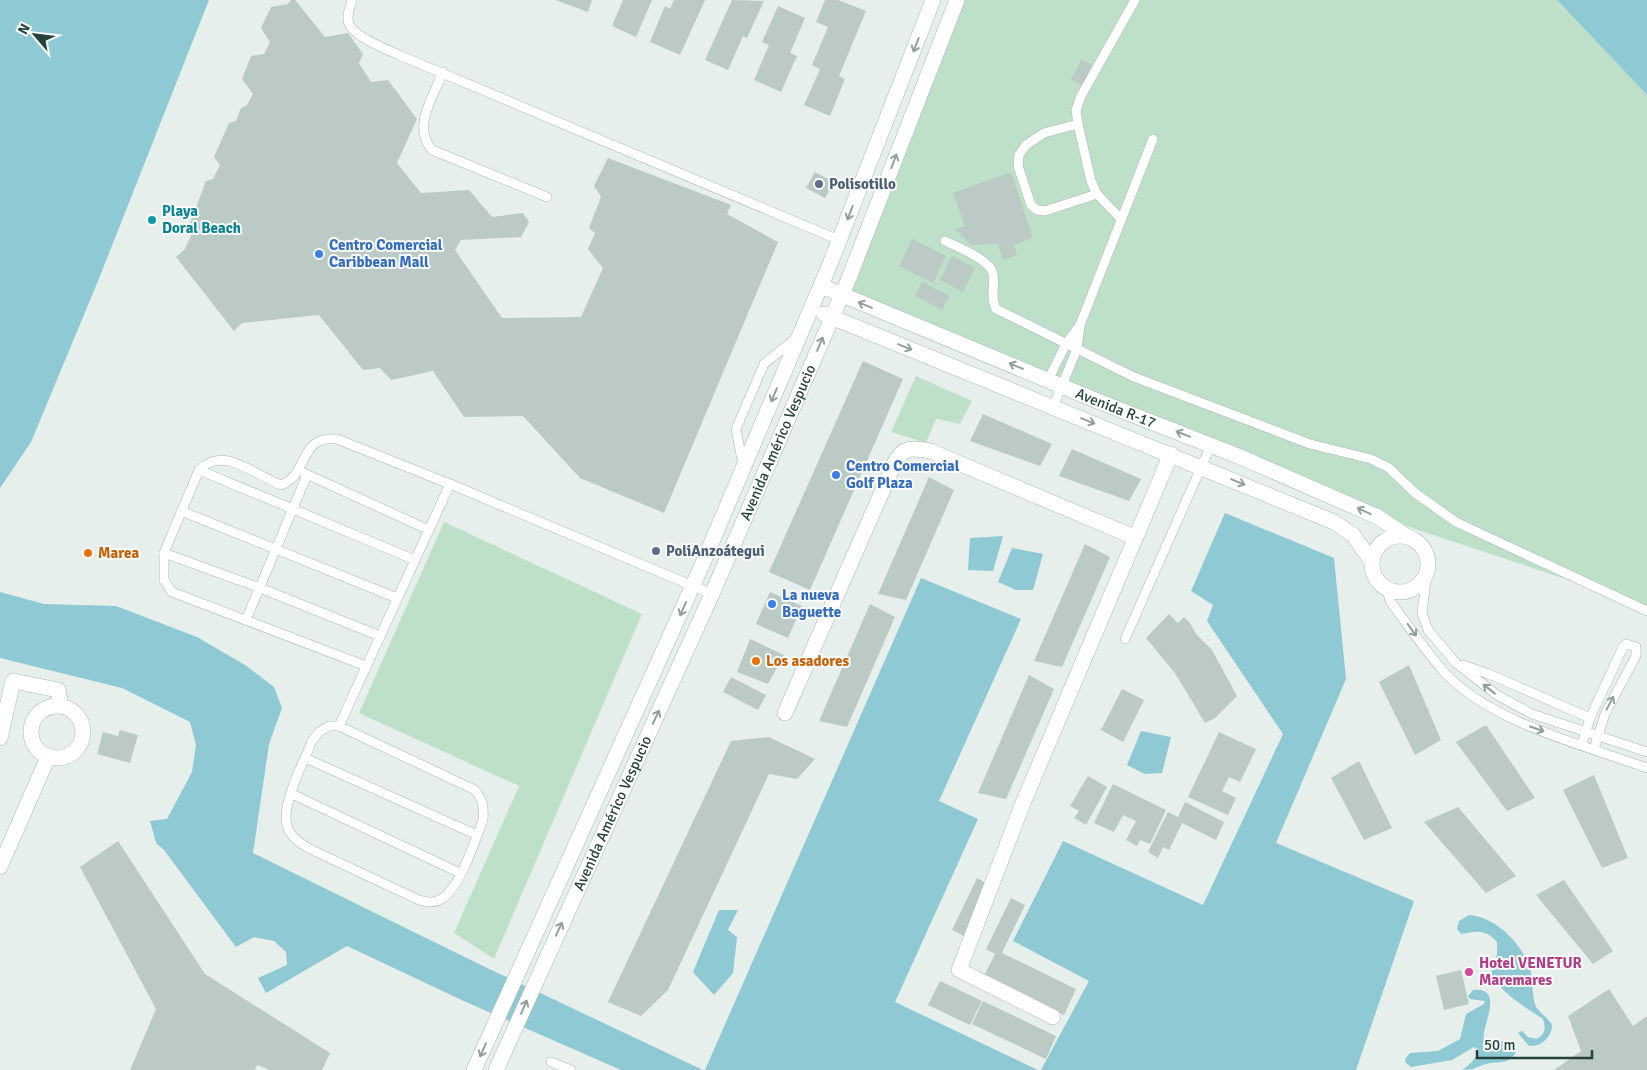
<svg xmlns="http://www.w3.org/2000/svg" width="1647" height="1070" viewBox="0 0 1647 1070" font-family="Signika,sans-serif">
  <rect width="100%" height="100%" fill="#e6efeb"/>
  <!-- green -->
  <g fill="#bfe0c8">
    <polygon points="957,0 1557,0 1647,95 1647,606 1406,526 842,295"/>
    <polygon points="916,376 972,401 960,424 936,419 926,443 891,432"/>
    <polygon points="444,522 642,614 494,959 454,933 519,786 359,713"/>
  </g>
  <!-- water -->
  <g fill="#8ec9d4">
    <polygon points="0,0 209,0 98,281 31,442 0,488"/>
    <polygon points="1557,0 1647,0 1647,95"/>
    <polygon points="1225,513 1334,558 1346,679 1276,843 1414,901 1356,1070 1041,1070 1089,981 1013,941 1063,841 1203,905 1283,734 1207,621 1213,605 1191,591"/>
    <polygon points="1003,536 993,571 968,570 970,538"/>
    <polygon points="1012,548 1043,554 1033,590 1016,590 998,582"/>
    <polygon points="921,578 1021,619 939,801 978,819 895,1002 1038,1070 705,1070"/>
    <polygon points="0,592 44,604 116,606 197,637 245,665 274,687 282,708 269,744 253,853 483,966 703,1070 621,1070 466,1002 347,946 266,993 258,978 287,965 286,952 274,941 254,937 236,947 164,850 156,843 150,821 167,819 192,772 196,745 190,722 122,688 0,658"/>
    <polygon points="1141,731 1171,737 1162,773 1145,774 1127,765"/>
    <polygon points="719,910 738,910 728,930 737,937 733,973 714,995 693,972"/>
    <path d="M1469,915C1497,917 1525,946 1531,973C1533,983 1532,995 1535,1004C1537,1012 1548,1017 1552,1025C1552,1037 1541,1047 1529,1046L1518,1033L1522,1031L1528,1037L1537,1039C1545,1034 1546,1029 1543,1019C1524,1006 1503,995 1491,974L1497,954V942C1486,929 1476,931 1461,934L1457,929L1459,921Z"/>
    <path d="M1473,990C1503,987 1485,1021 1484,1033C1483,1037 1485,1041 1487,1044L1493,1048L1501,1041H1512L1517,1049C1512,1065 1499,1061 1486,1064C1475,1067 1475,1070 1462,1070C1470,1065 1476,1058 1479,1050L1474,1047L1452,1060L1411,1067L1406,1063L1405,1059L1410,1053L1438,1051L1460,1039L1466,1014L1484,1004L1485,1001L1470,999L1468,996Z"/>
  </g>
  <!-- building -->
  <g fill="#bbcac4">
    <polygon points="291,0 295,0 325,37 348,33 363,54 359,63 371,82 388,80 417,119 397,163 421,193 469,190 492,217 523,213 529,222 521,237 461,240 455,250 502,318 581,317 603,268 588,249 595,233 589,228 601,197 594,186 608,158 731,205 727,214 778,242 664,513 580,478 523,416 464,417 433,371 391,380 380,368 363,370 319,315 242,323 234,331 176,257 185,249 194,229 190,223 206,181 213,179 220,165 214,157 229,123 236,121 241,108 247,105 253,94 242,79 251,56 264,54 270,42 261,28 271,7 288,4"/>
    <polygon points="555,0 592,0 588,12"/>
    <polygon points="623,0 652,0 636,37 612,26"/>
    <polygon points="674,0 705,0 680,55 650,42 665,6 670,9"/>
    <polygon points="732,0 764,1 747,38 743,36 728,70 705,60"/>
    <polygon points="825,0 838,0 866,11 839,76 845,79 830,116 804,105 820,69 812,65 828,27 816,22"/>
    <polygon points="778,6 805,18 790,53 797,56 781,92 754,80 769,45 762,42"/>
    <polygon points="1082,59 1094,66 1082,86 1071,79"/>
    <polygon points="815,172 834,182 825,198 806,188"/>
    <polygon points="1011,172 1033,238 1014,245 1017,255 1003,260 998,244 971,245 955,229 965,226 953,193"/>
    <polygon points="912,239 946,256 933,283 899,266"/>
    <polygon points="952,256 975,268 963,292 940,280"/>
    <polygon points="922,282 950,296 942,310 915,296"/>
    <polygon points="863,361 903,379 810,590 769,572"/>
    <polygon points="983,414 1052,444 1040,466 970,441"/>
    <polygon points="1072,449 1141,479 1129,501 1059,476"/>
    <polygon points="929,477 954,490 906,600 878,594"/>
    <polygon points="1085,544 1110,557 1062,667 1034,661"/>
    <polygon points="770,592 802,606 788,638 756,624"/>
    <polygon points="870,604 895,617 847,727 819,721"/>
    <polygon points="1169,614 1178,623 1184,617 1190,623 1196,634 1212,650 1237,696 1215,718 1205,723 1175,673 1146,638"/>
    <polygon points="750,639 784,655 768,684 737,672"/>
    <polygon points="1409,665 1441,740 1415,755 1379,682"/>
    <polygon points="1029,675 1054,689 1006,799 978,793"/>
    <polygon points="731,677 766,695 758,710 723,692"/>
    <polygon points="1122,689 1144,700 1123,742 1101,730"/>
    <polygon points="1486,725 1535,798 1507,811 1456,742"/>
    <polygon points="120,730 138,735 130,763 97,754 103,732 118,736"/>
    <polygon points="1219,732 1256,749 1240,782 1229,777 1222,791 1236,798 1228,815 1188,797"/>
    <polygon points="769,737 815,759 797,779 769,774 668,990 641,1016 608,1002 731,741"/>
    <polygon points="1359,761 1392,828 1364,840 1331,778"/>
    <polygon points="1594,775 1628,858 1602,868 1563,790"/>
    <polygon points="1088,776 1107,787 1086,825 1074,818 1079,811 1070,806"/>
    <polygon points="1113,784 1166,810 1150,844 1140,840 1137,846 1126,840 1136,821 1123,815 1114,832 1094,823"/>
    <polygon points="1185,802 1224,822 1216,840 1182,823 1169,850 1163,847 1158,858 1148,852 1168,812 1178,817"/>
    <polygon points="1458,807 1516,876 1486,893 1424,822"/>
    <polygon points="118,841 205,974 330,1053 322,1070 270,1070 257,1065 255,1070 130,1070 156,1009 80,867"/>
    <polygon points="977,878 991,886 966,937 952,930"/>
    <polygon points="1564,880 1613,951 1593,964 1536,895"/>
    <polygon points="1011,898 1025,905 1002,953 1076,989 1064,1015 984,976 995,954 986,949"/>
    <polygon points="1461,970 1469,1004 1444,1010 1436,976"/>
    <polygon points="940,981 982,1001 970,1025 928,1005"/>
    <polygon points="1609,989 1633,1026 1647,1016 1647,1070 1554,1070 1581,1051 1568,1016"/>
    <polygon points="983,1001 1056,1036 1046,1059 972,1024"/>
  </g>
  <g fill="none" stroke-linecap="round" stroke-linejoin="round">
    <!-- lane casing -->
    <g stroke="#a8b8b2" stroke-width="10">
      <g id="lane">
        <path d="M352,0C350,7 346,16 349,24C354,37 386,49 399,55L839,240"/>
        <path d="M443,72C433,97 412,127 432,150L547,197"/>
        <polyline points="1078,124 1044,133 1026,145 1019,155 1018,166 1031,205 1037,210 1045,211 1097,194"/>
        <polyline points="1121,219 1097,194 1091,181 1078,124 1076,110 1081,96 1135,0"/>
        <path d="M945,241C958,247 991,260 993,274C995,287 990,296 996,309L1134,377L1310,444L1371,459L1389,468L1415,493L1456,522L1647,611"/>
        <polyline points="1048,380 1066,344 1080,325"/>
        <polyline points="1053,407 1077,349 1080,325 1153,139"/>
        <polyline points="743,465 736,429 764,364 795,339"/>
        <polyline points="199,470 415,560"/>
        <polyline points="304,473 429,530"/>
        <polyline points="181,511 397,598"/>
        <polyline points="164,553 260,588 380,636"/>
        <polyline points="1427,571 1422,613 1428,630 1456,663 1497,695 1532,714 1647,752"/>
        <path d="M1387,589L1390,601C1408,625 1425,651 1445,673C1492,723 1584,745 1647,768"/>
        <polyline points="246,620 307,475"/>
        <polyline points="1125,639 1211,445"/>
        <polyline points="1463,665 1489,674 1590,718"/>
        <path d="M366,666L172,592L164,580V553L199,470C225,445 253,475 281,485C310,474 298,435 337,439L450,484L712,594"/>
        <path d="M329,726H339L475,790C483,800 484,807 483,820C475,840 460,889 441,899C433,904 427,902 419,900L310,849C300,843 290,837 287,825C281,804 304,762 312,741L319,732Z"/>
        <polyline points="339,726 450,484"/>
        <polyline points="1582,744 1590,718 1623,647 1626,644 1636,647 1636,656 1605,714 1594,749"/>
        <polyline points="305,758 477,835"/>
        <polyline points="292,794 460,873"/>
        <polyline points="551,1062 571,1070"/>
      </g>
    </g>
    <!-- street casing -->
    <g stroke="#a8b8b2" stroke-width="16">
      <g id="street">
        <path id="s1" d="M821,286L1095,400L1238,456L1378,517L1406,536"/>
        <polyline points="824,314 1334,522 1353,535 1372,562"/>
        <circle cx="1400" cy="564" r="28"/>
        <circle cx="57" cy="732" r="26"/>
        <path d="M785,713L895,462C903,446 914,448 930,451L1134,537"/>
        <polyline points="0,738 13,681 58,690 61,706"/>
        <polyline points="0,867 48,757"/>
        <polyline points="1053,1017 959,970 1023,803 1171,454"/>
        <polyline points="474,1070 702,565 830,264 933,0"/>
        <path id="s2" d="M496,1070L712,594L847,283L957,0"/>
      </g>
    </g>
    <!-- lane -->
    <use href="#lane" stroke="#fff" stroke-width="9"/>
    <!-- street -->
    <use href="#street" stroke="#fff" stroke-width="15"/>
  </g>
  <!-- one-way arrows -->
  <defs><path id="oneway-shaft" d="M-6 0H5M1.5-3L5.5 0L1.5 3" fill="none" stroke-width="1.6" stroke-linecap="round" stroke-linejoin="round" transform="scale(1.25)"/></defs>
  <g stroke="#92a09c">
    <use href="#oneway-shaft" transform="translate(916 45) rotate(111)"/>
    <use href="#oneway-shaft" transform="translate(894 161) rotate(-69)"/>
    <use href="#oneway-shaft" transform="translate(850 213) rotate(111)"/>
    <use href="#oneway-shaft" transform="translate(865 305) rotate(-157)"/>
    <use href="#oneway-shaft" transform="translate(820 344) rotate(-67)"/>
    <use href="#oneway-shaft" transform="translate(905 347) rotate(22)"/>
    <use href="#oneway-shaft" transform="translate(1016 366) rotate(-157)"/>
    <use href="#oneway-shaft" transform="translate(774 395) rotate(113)"/>
    <use href="#oneway-shaft" transform="translate(1088 421) rotate(22)"/>
    <use href="#oneway-shaft" transform="translate(1183 434) rotate(-159)"/>
    <use href="#oneway-shaft" transform="translate(1238 482) rotate(22)"/>
    <use href="#oneway-shaft" transform="translate(1364 511) rotate(-155)"/>
    <use href="#oneway-shaft" transform="translate(683 609) rotate(114)"/>
    <use href="#oneway-shaft" transform="translate(1412 630) rotate(54)"/>
    <use href="#oneway-shaft" transform="translate(1489 689) rotate(-142)"/>
    <use href="#oneway-shaft" transform="translate(1610 703) rotate(-62)"/>
    <use href="#oneway-shaft" transform="translate(656 717) rotate(-65)"/>
    <use href="#oneway-shaft" transform="translate(1537 729) rotate(19)"/>
    <use href="#oneway-shaft" transform="translate(559 929) rotate(-65)"/>
    <use href="#oneway-shaft" transform="translate(524 1007) rotate(-67)"/>
    <use href="#oneway-shaft" transform="translate(483 1050) rotate(114)"/>
  </g>
  <!-- markers -->
  <g fill="#5c6f8a" stroke="#f7fbf9" stroke-width="2">
    <circle cx="819" cy="184" r="5"/>
    <circle cx="656" cy="551" r="5"/>
  </g>
  <circle fill="#0f9aa8" stroke="#f7fbf9" stroke-width="2" cx="152" cy="220" r="5"/>
  <g fill="#3f7fe0" stroke="#f7fbf9" stroke-width="2">
    <circle cx="319" cy="254" r="5"/>
    <circle cx="836" cy="475" r="5"/>
    <circle cx="772" cy="604" r="5"/>
  </g>
  <g fill="#e8710a" stroke="#f7fbf9" stroke-width="2">
    <circle cx="88" cy="553" r="5"/>
    <circle cx="756" cy="661" r="5"/>
  </g>
  <circle fill="#d1479c" stroke="#f7fbf9" stroke-width="2" cx="1469" cy="972" r="5"/>
  <g text-anchor="middle" stroke-width="4" stroke-linejoin="round" paint-order="stroke">
    <!-- service labels -->
    <g font-size="15" font-weight="bold" fill="#4e5e75" stroke="#f7fbf9" text-anchor="start">
      <text x="829" y="189">Polisotillo</text>
      <text x="666" y="556">PoliAnzoátegui</text>
    </g>
    <!-- culture labels -->
    <g font-size="15" font-weight="bold" fill="#0d838f" stroke="#f7fbf9" text-anchor="start">
      <text x="162" y="216">Playa<tspan x="162" dy="17">Doral Beach</tspan></text>
    </g>
    <!-- shop labels -->
    <g font-size="15" font-weight="bold" fill="#366cbe" stroke="#f7fbf9" text-anchor="start">
      <text x="329" y="250">Centro Comercial<tspan x="329" dy="17">Caribbean Mall</tspan></text>
      <text x="846" y="471">Centro Comercial<tspan x="846" dy="17">Golf Plaza</tspan></text>
      <text x="782" y="600">La nueva<tspan x="782" dy="17">Baguette</tspan></text>
    </g>
    <!-- street labels -->
    <g font-size="15" fill="#24423a" stroke="#f7fbf9">
      <text dy="5" stroke="none"><textPath href="#s1" startOffset="319">Avenida R-17</textPath></text>
      <text dy="5" stroke="none"><textPath href="#s2" startOffset="688">Avenida Américo Vespucio</textPath></text>
      <text dy="5" stroke="none"><textPath href="#s2" startOffset="282">Avenida Américo Vespucio</textPath></text>
    </g>
    <!-- food labels -->
    <g font-size="15" font-weight="bold" fill="#c56008" stroke="#f7fbf9" text-anchor="start">
      <text x="98" y="558">Marea</text>
      <text x="766" y="666">Los asadores</text>
    </g>
    <!-- hotel labels -->
    <g font-size="15" font-weight="bold" fill="#b23c85" stroke="#f7fbf9" text-anchor="start">
      <text x="1479" y="968">Hotel VENETUR<tspan x="1479" dy="17">Maremares</tspan></text>
    </g>
  </g>
  <!-- north arrow -->
  <g transform="translate(35 35) rotate(298)" stroke="#f7fbf9" stroke-width="4" paint-order="stroke">
  <path d="M0-4L9 19L0 12L-9 19Z" fill="#24423a"/>
  <text y="-8" font-size="14" font-weight="bold" text-anchor="middle" fill="#24423a">N</text>
  </g>
  <!-- scale -->
  <path d="M1477 1050v8h115v-8" fill="none" stroke="#24423a" stroke-width="2.5"/>
  <text x="1484" y="1050" font-size="15" fill="#24423a" stroke="#f7fbf9" stroke-width="4" paint-order="stroke">50 m</text>
</svg>
